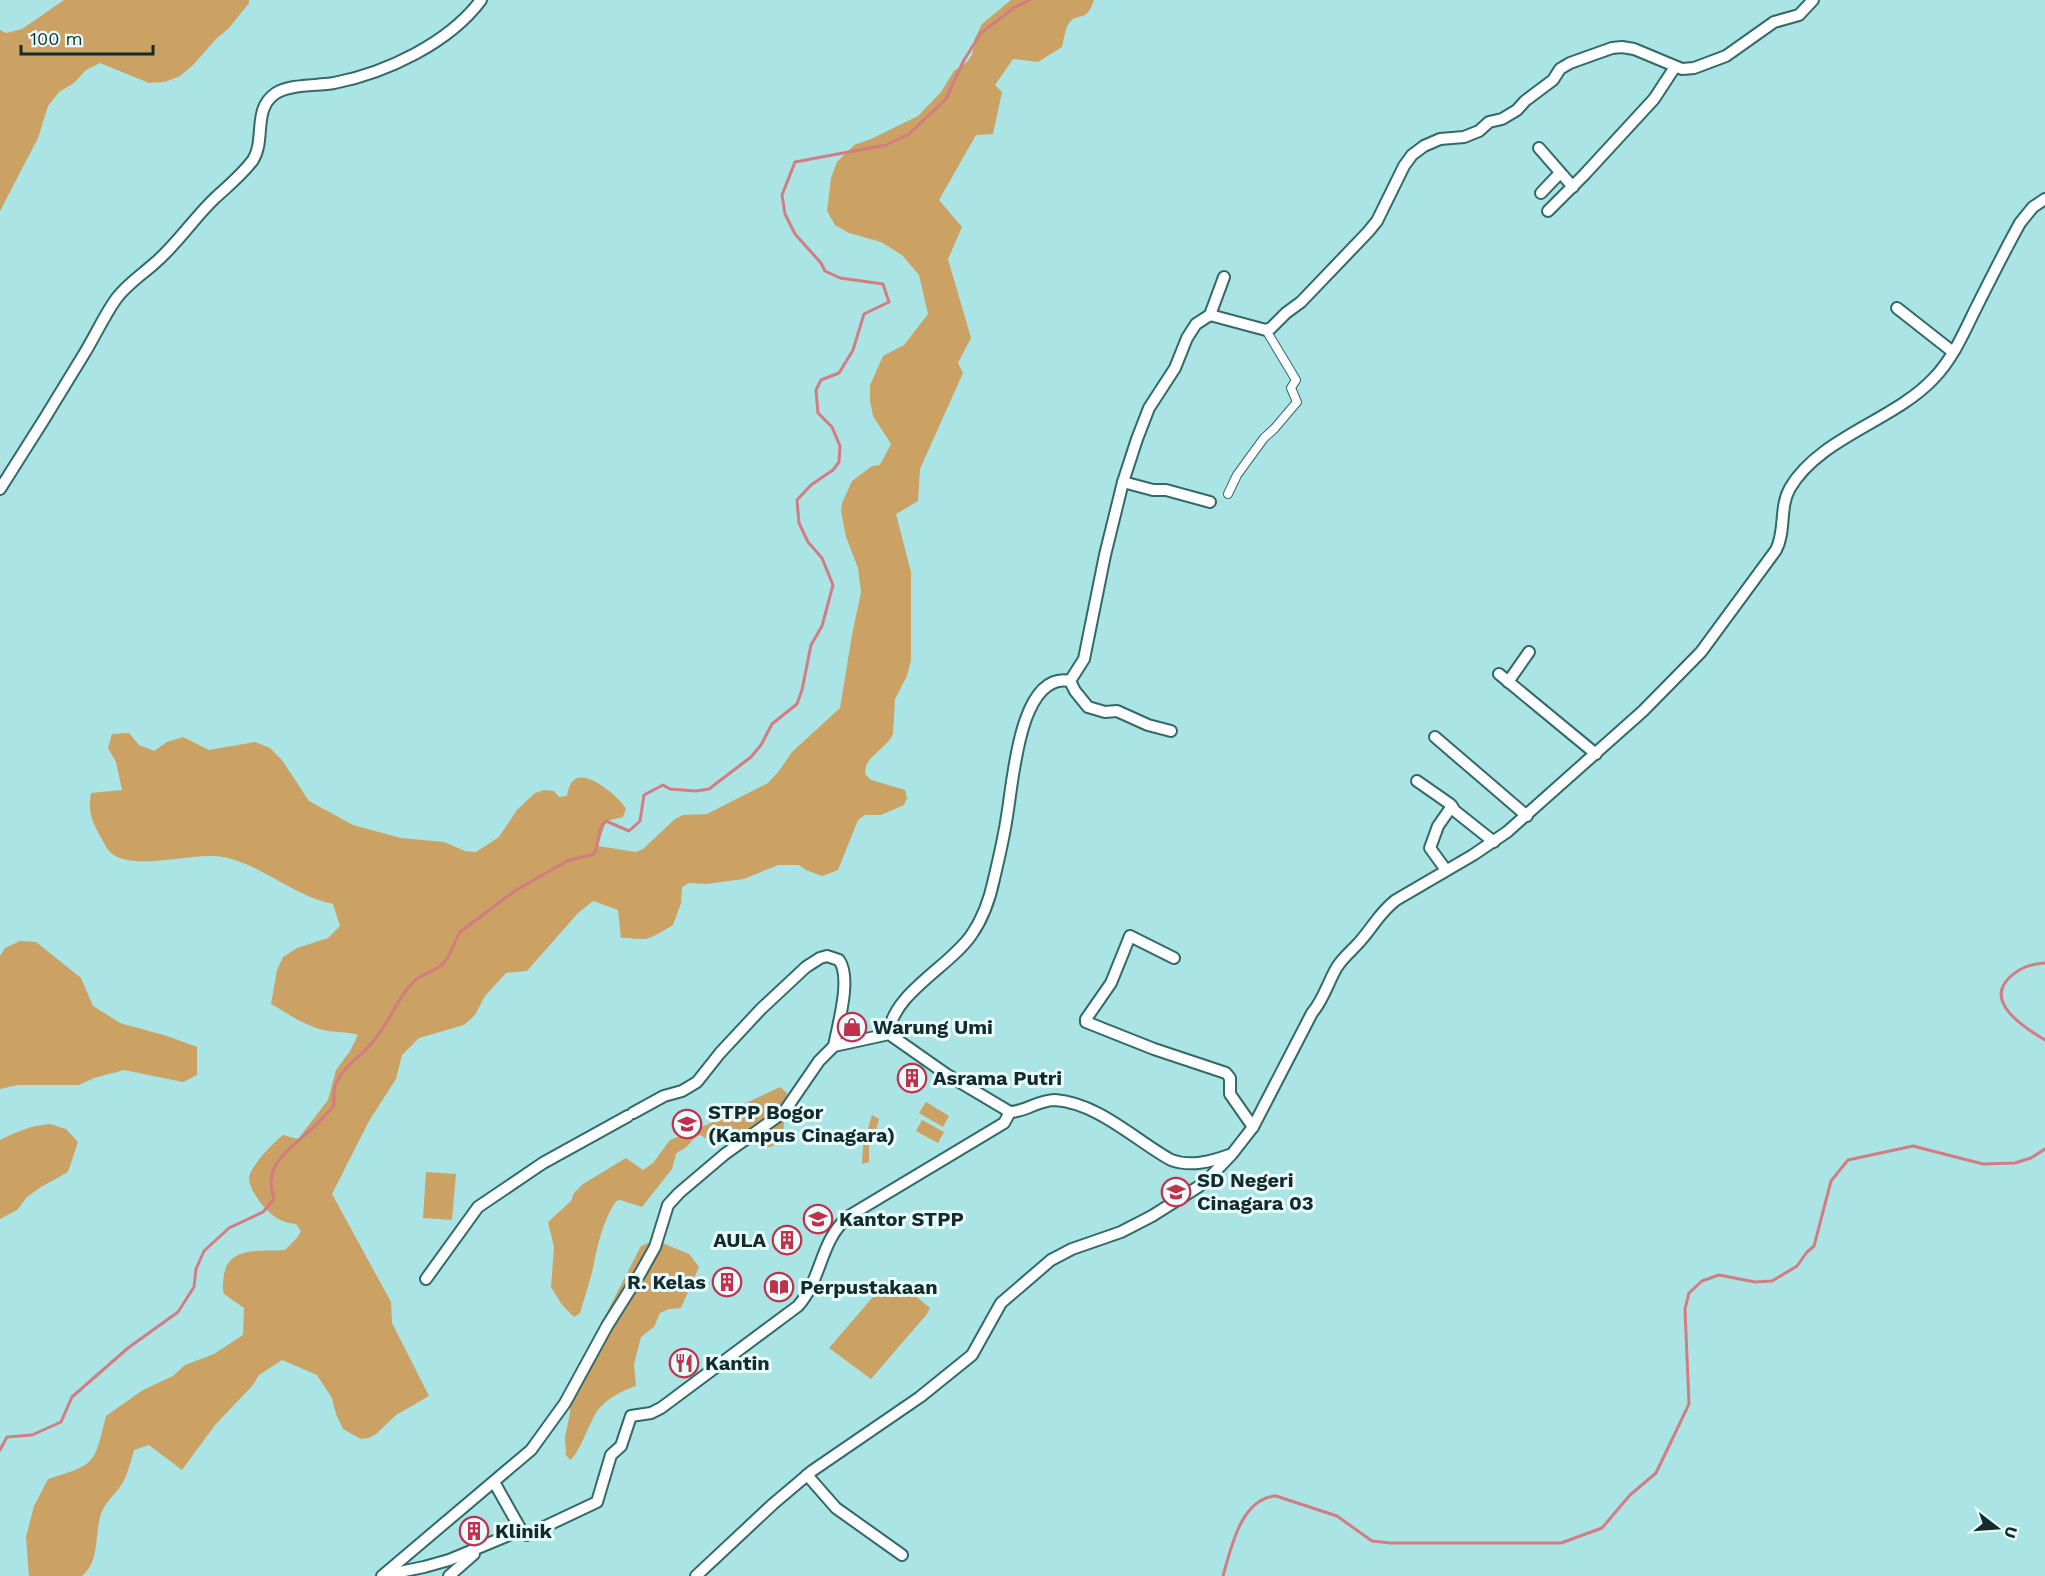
<svg xmlns="http://www.w3.org/2000/svg" width="2045" height="1576" viewBox="0 0 2045 1576" font-family="'Work Sans',sans-serif">
  <rect width="100%" height="100%" fill="#abe4e4"/>
  <!-- green -->
  <g fill="#cba164">
    <polygon points="64,0 249,0 249,3 229,28 216,39 193,65 180,76 165,82 149,83 100,63 86,70 74,83 59,92 48,106 38,138 0,211 0,30 6,33 22,29"/>
    <path d="M1011,0H1094C1086,24 1079,11 1069,23C1065,28 1064,40 1062,47L1038,62L1013,59L995,85L1002,92L993,134L976,135L939,200L962,227L948,259L971,338L958,363L963,373L920,469L918,501L896,514L911,572V660L907,676L895,699L893,734L889,741L870,759L866,766L865,774L871,780L905,790L907,798L904,805L881,815H865L858,820L838,870L822,876L806,870L799,865H778L744,879L706,884L689,883L682,887L681,903L673,925C664,930 651,940 641,939C633,939 629,937 621,938L618,910L593,901L578,913L527,971L506,973L485,996L475,1015L464,1025L419,1038L402,1055L396,1079L369,1121L332,1194L391,1302L392,1323L429,1396L396,1415L376,1434L369,1438L361,1439L343,1429L336,1414L332,1398L317,1375L282,1360L259,1375L253,1385L215,1425L182,1470L149,1445L134,1450C131,1461 128,1473 123,1482C118,1492 108,1499 103,1509C93,1529 102,1560 82,1576H29L26,1537L34,1506L48,1479C97,1464 94,1464 106,1416L143,1390L173,1376L185,1365L214,1354L243,1335L244,1308L224,1294C222,1287 223,1282 224,1275C229,1245 261,1252 285,1250L297,1238L301,1231L296,1224C292,1223 287,1223 283,1221C270,1217 250,1193 249,1179C249,1167 274,1142 283,1135L298,1139L328,1100L336,1070L350,1051L358,1035C346,1031 335,1033 324,1030C305,1026 287,1013 271,1004L277,970L283,957L297,948L328,938L340,926L333,904C293,896 263,865 223,857C194,851 131,873 110,852C106,848 103,840 100,836C91,819 88,812 91,793L122,790L116,762L108,748L112,734L129,733L139,745L154,751L167,742L183,737L209,750L255,742L270,748L282,760L309,801L353,825L401,838L444,842L465,851L476,852L499,837L517,810L535,793L544,790L554,791L559,797L567,796C568,792 569,785 572,782C583,766 620,797 626,809L623,817L606,821L598,846L636,852L643,849L675,819L683,815L707,814L768,783L779,771L792,752L840,708L852,635L861,592L858,568L846,537L841,511L842,503L852,481L872,466L880,465L891,444L873,416L870,401V385L883,356L904,345L928,314L919,275L902,255L881,242L849,233L835,225L827,211L831,178L837,162L854,145L871,139L918,116L941,92L954,71L967,62L972,55L975,38L982,24Z"/>
    <polygon points="20,941 36,942 81,978 93,1006 106,1014 120,1023 167,1036 197,1047 197,1075 183,1082 124,1070 94,1078 79,1085 18,1085 0,1089 0,956 5,948"/>
    <path d="M780,1087L787,1093L782,1143L766,1148L735,1139L719,1143L708,1140L701,1135C694,1137 692,1141 687,1146C684,1150 679,1150 676,1154L672,1169L642,1207L620,1200L616,1201C604,1219 598,1242 594,1263C591,1279 585,1296 580,1313L574,1317L562,1305L551,1287L554,1247L548,1222L571,1201L574,1193L583,1184L626,1158L643,1170L653,1163L670,1140L718,1120L738,1107Z"/>
    <polygon points="926,1102 949,1116 943,1127 919,1113"/>
    <polygon points="872,1115 879,1119 874,1138 869,1145 869,1162 862,1164 863,1146"/>
    <polygon points="922,1120 944,1132 938,1143 916,1131"/>
    <path d="M50,1124L66,1129L78,1142L68,1172L41,1187L27,1197L17,1210L0,1219V1140C19,1131 29,1126 50,1124Z"/>
    <polygon points="426,1172 456,1174 452,1220 423,1218"/>
    <path d="M655,1240L689,1254L699,1267L681,1308L669,1309L660,1313L654,1327L641,1337L634,1364L636,1386C623,1390 606,1399 597,1411C590,1422 578,1456 570,1460L566,1455L565,1437L570,1413V1396L575,1381L587,1351L641,1246Z"/>
    <polygon points="891,1276 930,1308 927,1314 871,1379 829,1348"/>
  </g>
  <g fill="none" stroke-linecap="round" stroke-linejoin="round">
    <!-- stream -->
    <g stroke="#d37d83" stroke-width="3">
      <path d="M2045,963C2031,964 2021,967 2010,977C1983,1002 2025,1028 2045,1040"/>
      <path d="M0,1450L7,1437L32,1435L61,1422L72,1397L128,1348L178,1312L194,1287L196,1269L204,1251L229,1228L263,1212L274,1199C263,1166 285,1153 307,1133C317,1125 325,1115 334,1106C334,1098 333,1090 336,1083C344,1066 359,1058 370,1045C387,1028 400,991 418,978C430,970 440,971 448,957C453,949 455,940 460,932L513,892L567,861L594,854C600,843 596,829 606,821L629,831L640,821L644,795L663,785L670,789L696,791L709,789L751,757L761,745L772,724L797,704L802,690L811,645L822,626L833,585L822,558L808,542L799,523L797,500L811,485L833,470L839,462L840,446L832,427L818,413L816,390L821,380L839,373L853,350L864,314L889,302L883,284L840,278L825,271L821,263L795,234L785,214L782,195L795,162L886,145L909,134L946,99L964,60L981,33L1015,7L1030,0"/>
      <path d="M1223,1576C1231,1548 1241,1498 1276,1496L1337,1516L1372,1541L1390,1543H1561L1602,1528L1630,1495L1656,1473L1689,1404L1685,1309L1689,1293L1702,1281L1719,1275L1755,1282L1772,1281L1797,1266L1807,1252L1814,1246L1831,1181L1848,1160L1913,1146L1983,1164L2015,1163L2031,1158L2045,1149"/>
    </g>
    <!-- pedestrian casing -->
    <g stroke="#326969" stroke-width="10">
      <polyline id="pedestrian" points="1228,494 1237,475 1264,438 1274,429 1297,402 1291,388 1296,380 1266,330"/>
    </g>
    <!-- minor casing -->
    <g stroke="#326969" stroke-width="14">
      <g id="minor">
        <polyline points="1539,148 1573,187"/>
        <polyline points="1541,193 1560,173"/>
        <polyline points="1548,211 1584,175 1654,99 1675,67"/>
        <polyline points="1897,308 1953,352"/>
        <polyline points="1210,315 1224,277"/>
        <polyline points="1123,482 1153,490 1166,490 1210,502"/>
        <path d="M0,489C29,444 57,399 84,354C95,336 104,316 116,299C127,284 143,274 156,262C178,243 194,218 215,198C228,186 242,175 253,160C266,139 252,109 276,93C291,84 316,86 334,83C386,73 449,43 481,0"/>
        <polyline points="1499,674 1596,754"/>
        <polyline points="1070,681 1075,691 1088,707 1105,712 1117,711 1148,725 1171,731"/>
        <polyline points="1508,682 1529,652"/>
        <polyline points="1435,737 1527,816"/>
        <polyline points="1417,781 1450,804 1455,811 1494,842"/>
        <polyline points="1446,870 1430,848 1438,826 1452,806"/>
        <polyline points="1174,958 1130,936 1111,983 1086,1019 1086,1022 1154,1049 1226,1073 1230,1078 1230,1094 1253,1127"/>
        <path d="M889,1034C891,994 951,966 972,934C983,918 990,898 994,879C999,858 1004,837 1007,816C1013,783 1019,671 1070,681L1084,659L1105,555L1123,482L1137,439L1149,408L1175,368L1187,338L1196,324L1210,315L1266,330L1271,328L1286,313L1301,302L1368,232L1377,221L1404,166L1412,155L1424,146L1440,139L1464,137L1479,131L1489,122L1502,119L1517,110L1525,101L1553,80L1560,69L1570,63L1612,48L1622,47L1634,49L1682,69L1694,68L1726,56L1774,22L1799,15L1813,0"/>
        <path d="M1010,1112C1025,1112 1038,1100 1055,1100C1098,1103 1135,1140 1171,1160C1190,1167 1210,1162 1229,1155"/>
        <path d="M633,1113L664,1096L682,1091L697,1082L720,1053L761,1009L806,967L820,958L827,956L839,960C852,978 838,1024 834,1046"/>
        <polyline points="426,1279 478,1207 543,1163 628,1116"/>
        <polyline points="807,1475 836,1508 902,1555"/>
        <path d="M494,1482L521,1530L527,1535L597,1502L611,1455L621,1446L631,1416L651,1413L661,1408L798,1306C823,1278 819,1241 849,1216L1004,1123L1010,1112"/>
        <polyline points="385,1575 424,1567 449,1560 521,1530"/>
        <polyline points="382,1576 531,1450 565,1403 607,1326 641,1272 655,1247 668,1205 679,1193 725,1154 784,1112 819,1061 834,1046 889,1034 946,1074 1010,1112"/>
        <polyline points="449,1576 474,1554"/>
        <path d="M696,1576L773,1504L812,1471L920,1397L972,1355L1001,1303L1051,1260L1072,1249L1121,1232L1152,1216L1198,1187L1208,1179L1232,1154L1253,1127L1312,1013C1324,999 1328,982 1337,967C1344,956 1354,949 1362,939C1374,925 1381,911 1396,900L1473,855L1507,832L1643,711L1701,652L1776,550C1786,531 1779,507 1790,488C1820,437 1894,421 1934,378C1952,359 1963,335 1974,312C1989,282 2004,252 2020,223L2033,207L2045,199"/>
      </g>
    </g>
    <!-- pedestrian -->
    <use href="#pedestrian" stroke="#fff" stroke-width="8"/>
    <!-- minor -->
    <use href="#minor" stroke="#fff" stroke-width="10"/>
  </g>
  <!-- icons -->
  <defs>
    <g id="shop-ring" transform="scale(1.5)"><circle r="9.5" fill="#e8fefe" stroke="#c2314c" stroke-width="1.5"/><path d="M-5-2.5h2.3a2.7 3.5 0 0 1 5.4 0H5L5.5 6h-11ZM-1.5-2.5h3a1.5 2.3 0 0 0-3 0Z" fill="#c2314c"/></g>
    <g id="building-ring" transform="scale(1.5)"><circle r="9.5" fill="#e8fefe" stroke="#c2314c" stroke-width="1.5"/><path d="M-4-6H4V6H1V3H-1V6H-4ZM-2.5-4.3h1.7v1.8h-1.7ZM.8-4.3h1.7v1.8H.8ZM-2.5-1h1.7V.8h-1.7ZM.8-1h1.7V.8H.8Z" fill="#c2314c"/></g>
    <g id="university-ring" transform="scale(1.5)"><circle r="9.5" fill="#e8fefe" stroke="#c2314c" stroke-width="1.5"/><path d="M0-5L7-2L0 1L-7-2ZM-4 1L0 2.5L4 1V4Q0 6-4 4Z" fill="#c2314c"/></g>
    <g id="school-ring" transform="scale(1.5)"><circle r="9.5" fill="#e8fefe" stroke="#c2314c" stroke-width="1.5"/><path d="M0-5L7-2L0 1L-7-2ZM-4 1L0 2.5L4 1V4Q0 6-4 4Z" fill="#c2314c"/></g>
    <g id="library-ring" transform="scale(1.5)"><circle r="9.5" fill="#e8fefe" stroke="#c2314c" stroke-width="1.5"/><path d="M-6-4Q-3-5.5-.7-3.5V5Q-3 3-6 4ZM6-4Q3-5.5 .7-3.5V5Q3 3 6 4Z" fill="#c2314c"/></g>
    <g id="restaurant-ring" transform="scale(1.5)"><circle r="9.5" fill="#e8fefe" stroke="#c2314c" stroke-width="1.5"/><path d="M-5-6h1v4h1v-4h1v4h1v-4h1v5L-1.5 .5V6h-2V.5L-5-1ZM5-6V6H3V1.5H1.5Q1.5-4 5-6Z" fill="#c2314c"/></g>
  </defs>
  <g fill-rule="evenodd">
    <use href="#shop-ring" x="852" y="1027"/>
    <use href="#building-ring" x="912" y="1078"/>
    <use href="#university-ring" x="687" y="1124"/>
    <use href="#school-ring" x="1176" y="1192"/>
    <use href="#university-ring" x="818" y="1219"/>
    <use href="#building-ring" x="787" y="1240"/>
    <use href="#building-ring" x="727" y="1282"/>
    <use href="#library-ring" x="779" y="1287"/>
    <use href="#restaurant-ring" x="684" y="1363"/>
    <use href="#building-ring" x="474" y="1531"/>
  </g>
  <g text-anchor="middle" stroke-width="6" stroke-linejoin="round" paint-order="stroke">
    <!-- poi labels -->
    <g font-size="20" font-weight="bold" fill="#152b2b" stroke="#e8fefe" text-anchor="start">
      <text x="873" y="1034">Warung Umi</text>
      <text x="933" y="1085">Asrama Putri</text>
      <text x="708" y="1119">STPP Bogor<tspan x="708" dy="23">(Kampus Cinagara)</tspan></text>
      <text x="1197" y="1187">SD Negeri<tspan x="1197" dy="23">Cinagara 03</tspan></text>
      <text x="839" y="1226">Kantor STPP</text>
      <text x="766" y="1247" text-anchor="end">AULA</text>
      <text x="706" y="1289" text-anchor="end">R. Kelas</text>
      <text x="800" y="1294">Perpustakaan</text>
      <text x="705" y="1370">Kantin</text>
      <text x="495" y="1538">Klinik</text>
    </g>
  </g>
  <!-- north arrow -->
  <g transform="translate(1997 1528) rotate(107)" stroke="#e8fefe" stroke-width="4.5" paint-order="stroke">
  <path d="M0-4.5L10 22L0 15L-10 22Z" fill="#152b2b"/>
  <text y="-9" font-size="16" font-weight="bold" text-anchor="middle" fill="#152b2b">U</text>
  </g>
  <!-- scale -->
  <path d="M21 45v9h132v-9" fill="none" stroke="#152b2b" stroke-width="3"/>
  <text x="30" y="45" font-size="18" fill="#152b2b" stroke="#e8fefe" stroke-width="4.5" paint-order="stroke">100 m</text>
</svg>
